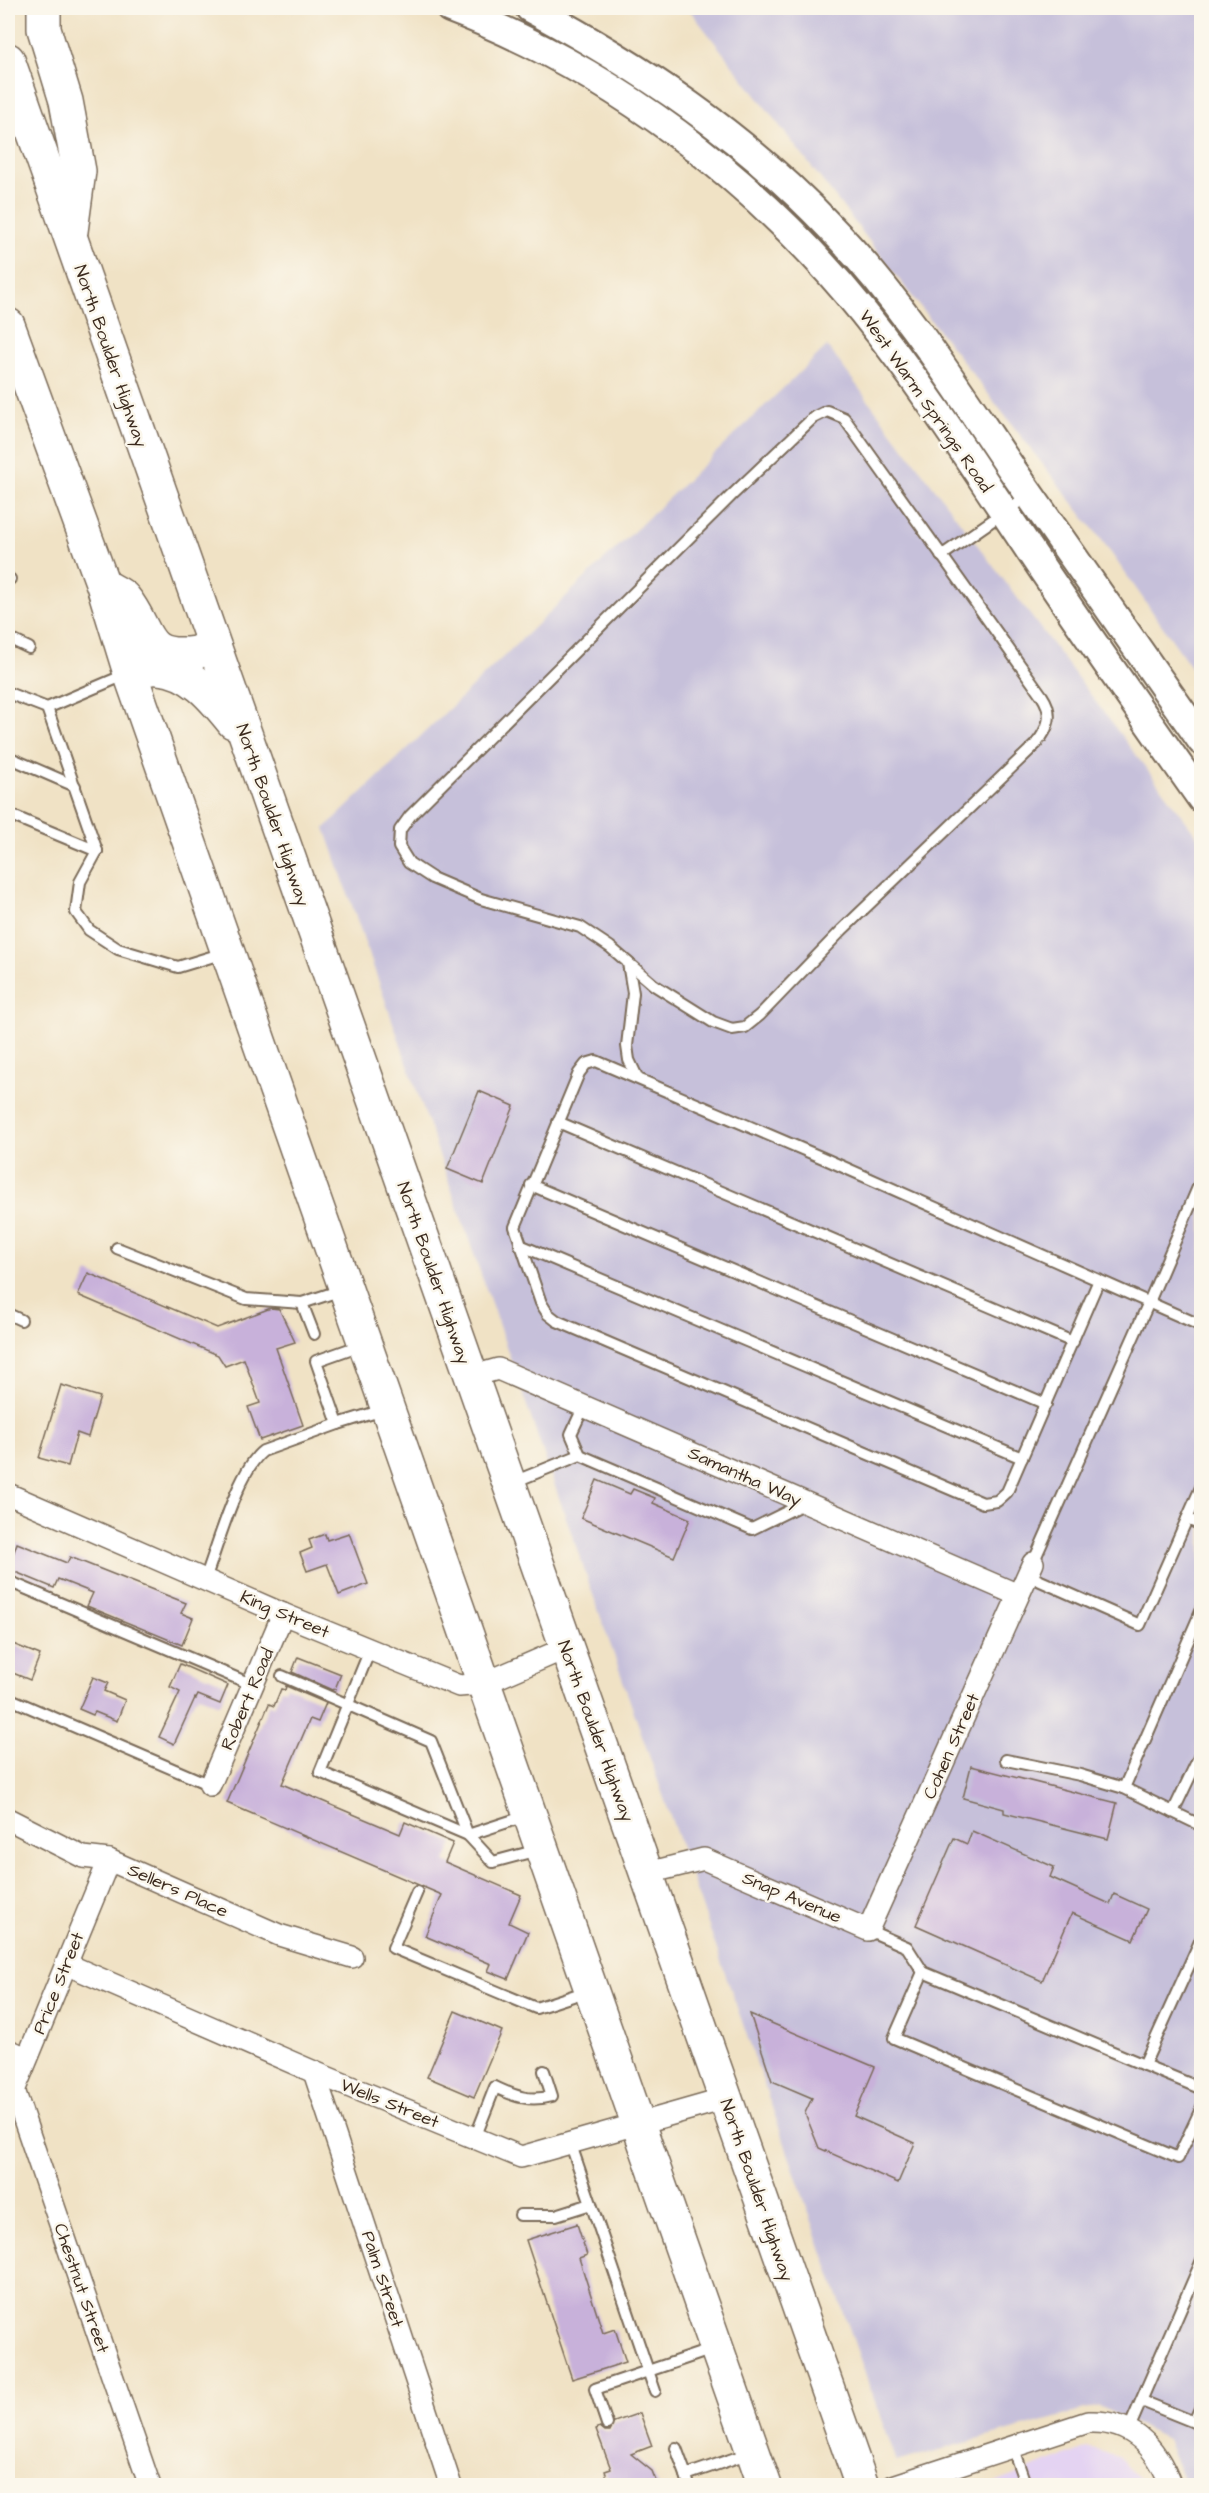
<svg xmlns="http://www.w3.org/2000/svg" width="1209" height="2493" viewBox="0 0 1209 2493" font-family="'Architects Daughter',sans-serif">
  <rect width="100%" height="100%" fill="#fbf7ec"/>
  <filter id="ink" filterUnits="userSpaceOnUse"><feTurbulence type="fractalNoise" baseFrequency=".0167" numOctaves="2"/><feDisplacementMap in="SourceGraphic" scale="12" xChannelSelector="R" yChannelSelector="G"/><feConvolveMatrix kernelMatrix="1 2 1 2 8 2 1 2 1" color-interpolation-filters="sRGB"/></filter>
  <filter id="wash" filterUnits="userSpaceOnUse"><feTurbulence type="fractalNoise" baseFrequency=".008" numOctaves="4" result="noise"/><feDisplacementMap in="SourceGraphic" scale="24" xChannelSelector="R" yChannelSelector="G"/><feGaussianBlur stdDeviation="1.35" result="paint"/><feColorMatrix in="noise" values="0 0 0 0 0 0 0 0 0 0 0 0 0 0 0 0 0 1.4 0 .05"/><feComposite in="paint" operator="in"/></filter>
  <g filter="url(#wash)">
    <rect width="100%" height="100%" fill="#f0e2c5"/>
    <!-- built -->
    <polygon fill="#e4d3f2" points="1086,2448 1119,2456 1145,2485 986,2486"/>
    <!-- industrial -->
    <g fill="#c6c0da">
      <polygon points="688,8 1201,8 1201,681 1104,543"/>
      <polygon points="827,346 1201,841 1201,2485 1185,2485 1167,2439 1099,2406 896,2462 325,828"/>
    </g>
    <g id="blocks">
      <!-- building -->
      <g fill="#c8b1da">
        <polygon points="479,1091 514,1106 483,1184 447,1169"/>
        <polygon points="88,1273 217,1328 271,1308 279,1309 295,1342 276,1348 303,1425 260,1440 248,1407 260,1403 244,1359 225,1366 218,1355 78,1295"/>
        <polygon points="61,1385 100,1397 88,1437 77,1433 68,1466 39,1458"/>
        <polygon points="597,1480 630,1494 633,1489 655,1498 653,1503 690,1519 674,1557 581,1518"/>
        <polygon points="349,1533 368,1584 339,1595 327,1564 307,1571 300,1553 312,1548 309,1540 325,1534 327,1540"/>
        <polygon points="17,1543 67,1563 70,1557 186,1603 181,1613 193,1618 182,1645 87,1606 93,1593 58,1579 54,1588 8,1569"/>
        <polygon points="8,1642 40,1655 30,1680 8,1671"/>
        <polygon points="298,1657 341,1674 335,1689 332,1690 292,1672"/>
        <polygon points="180,1664 228,1685 220,1704 198,1695 196,1699 195,1698 174,1744 159,1737 180,1692 170,1687"/>
        <polygon points="93,1677 108,1683 104,1691 125,1700 117,1721 95,1712 93,1715 79,1709"/>
        <polygon points="286,1686 326,1703 318,1722 310,1719 282,1784 400,1834 405,1822 453,1843 445,1862 521,1895 509,1923 528,1932 508,1979 488,1971 491,1964 425,1936 442,1895 227,1803 269,1704 274,1706 281,1689 285,1690"/>
        <polygon points="971,1766 1117,1803 1108,1839 1004,1813 1004,1809 963,1798"/>
        <polygon points="972,1831 1054,1867 1050,1877 1110,1904 1114,1894 1147,1909 1133,1940 1072,1913 1042,1981 916,1925 954,1838 967,1844"/>
        <polygon points="455,2011 502,2031 474,2097 427,2077"/>
        <polygon points="750,2014 875,2067 854,2116 915,2143 898,2183 819,2148 805,2113 812,2098 772,2081"/>
        <polygon points="577,2224 587,2255 579,2258 603,2333 615,2329 626,2362 572,2379 526,2240"/>
        <polygon points="640,2413 652,2446 631,2454 652,2471 658,2486 610,2486 605,2471 611,2469 596,2429 600,2427 605,2431 610,2431 614,2422"/>
      </g>
    </g>
  </g>
  <g filter="url(#ink)">
    <use href="#blocks" fill-opacity="0" stroke="#7a6a58" stroke-width="1.5"/>
    <g fill="none" stroke-linecap="round" stroke-linejoin="round">
      <!-- service casing -->
      <g stroke="#7a6a58" stroke-width="14">
        <g id="service">
          <path d="M827,411L844,418L1042,696C1054,714 1049,728 1036,744L842,930L760,1015L745,1027L732,1029L713,1022L654,985L610,947L580,927L481,899L432,878L409,863L399,847L400,830L410,816L731,496L813,418Z"/>
          <polyline points="941,556 1029,495"/>
          <polyline points="8,578 10,579"/>
          <polyline points="8,638 29,648"/>
          <polyline points="8,693 47,708 127,674"/>
          <polyline points="8,757 75,786"/>
          <polyline points="8,814 97,851 47,708"/>
          <polyline points="97,851 80,882 76,912 89,930 118,949 178,967 224,953"/>
          <polyline points="628,963 633,993 627,1046 629,1060 637,1077"/>
          <polyline points="558,1122 1073,1342"/>
          <polyline points="531,1185 1046,1404"/>
          <polyline points="520,1245 1022,1458"/>
          <polyline points="117,1248 246,1299 302,1303"/>
          <polyline points="1099,1280 1007,1492 997,1501 983,1503 557,1321 548,1314 541,1303 515,1227 579,1073 586,1064 596,1061 823,1158 1202,1326"/>
          <polyline points="8,1314 21,1320"/>
          <polyline points="314,1334 302,1303 342,1290"/>
          <polyline points="361,1345 316,1361 338,1424 383,1410"/>
          <polyline points="580,1455 571,1434 584,1406"/>
          <polyline points="511,1483 580,1455 752,1529 805,1503"/>
          <polyline points="1202,1485 1187,1519 1202,1525"/>
          <polyline points="1033,1563 1149,1302 1202,1178"/>
          <polyline points="1027,1575 1140,1625 1187,1519"/>
          <path d="M205,1579C217,1548 238,1470 263,1451L338,1424"/>
          <polyline points="8,1581 253,1685"/>
          <polyline points="370,1650 320,1772 468,1835 526,1816"/>
          <polyline points="282,1676 431,1741 468,1835 493,1862 538,1850"/>
          <polyline points="8,1698 210,1785"/>
          <polyline points="1006,1760 1080,1775 1124,1788 1202,1609"/>
          <polyline points="1124,1788 1173,1812 1202,1751"/>
          <polyline points="1173,1812 1202,1826"/>
          <polyline points="417,1892 393,1948 536,2008 588,1991"/>
          <polyline points="868,1930 907,1947 923,1972"/>
          <polyline points="1202,1937 1144,2065 1202,2089"/>
          <polyline points="1144,2065 923,1972 894,2038 1178,2158 1202,2107"/>
          <path d="M475,2138L495,2087C516,2097 530,2102 552,2096L544,2071"/>
          <polyline points="570,2142 655,2391"/>
          <polyline points="520,2215 556,2215 591,2204"/>
          <polyline points="1142,2401 1194,2422"/>
          <polyline points="1202,2404 1194,2422 1202,2426"/>
          <polyline points="607,2424 595,2389 713,2349"/>
          <polyline points="1128,2431 1202,2260"/>
          <polyline points="1012,2446 1026,2486"/>
          <polyline points="676,2448 686,2475"/>
          <polyline points="689,2486 686,2475 750,2453"/>
        </g>
      </g>
      <!-- minor casing -->
      <g stroke="#7a6a58" stroke-width="24">
        <g id="minor">
          <polyline points="470,1377 498,1369 1018,1595"/>
          <polyline points="8,1494 283,1614 459,1686 483,1684 566,1648"/>
          <polyline points="210,1785 283,1614"/>
          <polyline points="8,1819 83,1857 109,1860 279,1935 352,1957"/>
          <polyline points="648,1873 704,1859 868,1930 1033,1563"/>
          <polyline points="66,1964 314,2072 521,2157 725,2099"/>
          <polyline points="8,2050 27,2058"/>
          <polyline points="314,2072 451,2486"/>
          <polyline points="14,2090 150,2486"/>
          <polyline points="9,2103 109,1860"/>
          <path d="M893,2486L1088,2422C1132,2420 1157,2447 1171,2486"/>
        </g>
      </g>
      <!-- secondary casing -->
      <g stroke="#7a6a58" stroke-width="32">
        <g id="secondary">
          <path d="M450,8C610,69 756,179 863,312C925,389 978,473 1033,555C1088,637 1145,718 1202,799"/>
          <path d="M530,8C641,67 744,136 831,228C902,301 956,387 1013,471C1075,561 1138,651 1202,741"/>
        </g>
      </g>
      <!-- primary casing -->
      <g stroke="#7a6a58" stroke-width="36">
        <g id="primary">
          <polyline points="44,8 44,29 66,101 79,171 71,231"/>
          <polyline points="8,60 862,2486"/>
          <polyline points="8,325 103,585 130,673 765,2486"/>
          <path d="M108,588C113,591 121,594 124,598C151,631 140,660 195,653"/>
          <path d="M130,673C138,671 149,667 158,668C191,670 213,697 233,722"/>
        </g>
      </g>
      <!-- service -->
      <use href="#service" stroke="#fff" stroke-width="10"/>
      <!-- minor -->
      <use href="#minor" stroke="#fff" stroke-width="21"/>
      <!-- secondary -->
      <use href="#secondary" stroke="#fff" stroke-width="28"/>
      <!-- primary -->
      <use href="#primary" stroke="#fff" stroke-width="33"/>
    </g>
  </g>
  <g text-anchor="middle" stroke-width="5" stroke-linejoin="round" paint-order="stroke">
    <!-- street labels -->
    <g font-size="18" fill="#3b2a1e" stroke="#fbf7ec">
      <text transform="translate(111 356) rotate(71)" y="6">North Boulder Highway</text>
      <text transform="translate(926 401) rotate(55)" y="6">West Warm Springs Road</text>
      <text transform="translate(273 815) rotate(71)" y="6">North Boulder Highway</text>
      <text transform="translate(434 1273) rotate(71)" y="6">North Boulder Highway</text>
      <text transform="translate(745 1476) rotate(24)" y="6">Samantha Way</text>
      <text transform="translate(285 1614) rotate(23)" y="6">King Street</text>
      <text transform="translate(247 1699) rotate(-67)" y="6">Robert Road</text>
      <text transform="translate(596 1731) rotate(70)" y="6">North Boulder Highway</text>
      <text transform="translate(951 1746) rotate(-66)" y="6">Cohen Street</text>
      <text transform="translate(178 1890) rotate(24)" y="6">Sellers Place</text>
      <text transform="translate(792 1897) rotate(23)" y="6">Snap Avenue</text>
      <text transform="translate(58 1983) rotate(-68)" y="6">Price Street</text>
      <text transform="translate(390 2103) rotate(22)" y="6">Wells Street</text>
      <text transform="translate(757 2190) rotate(71)" y="6">North Boulder Highway</text>
      <text transform="translate(383 2279) rotate(72)" y="6">Palm Street</text>
      <text transform="translate(82 2288) rotate(71)" y="6">Chestnut Street</text>
    </g>
  </g>
  <!-- margin -->
  <rect width="1209" height="2493" fill="none" stroke="#fbf7ec" stroke-width="30"/>
</svg>
